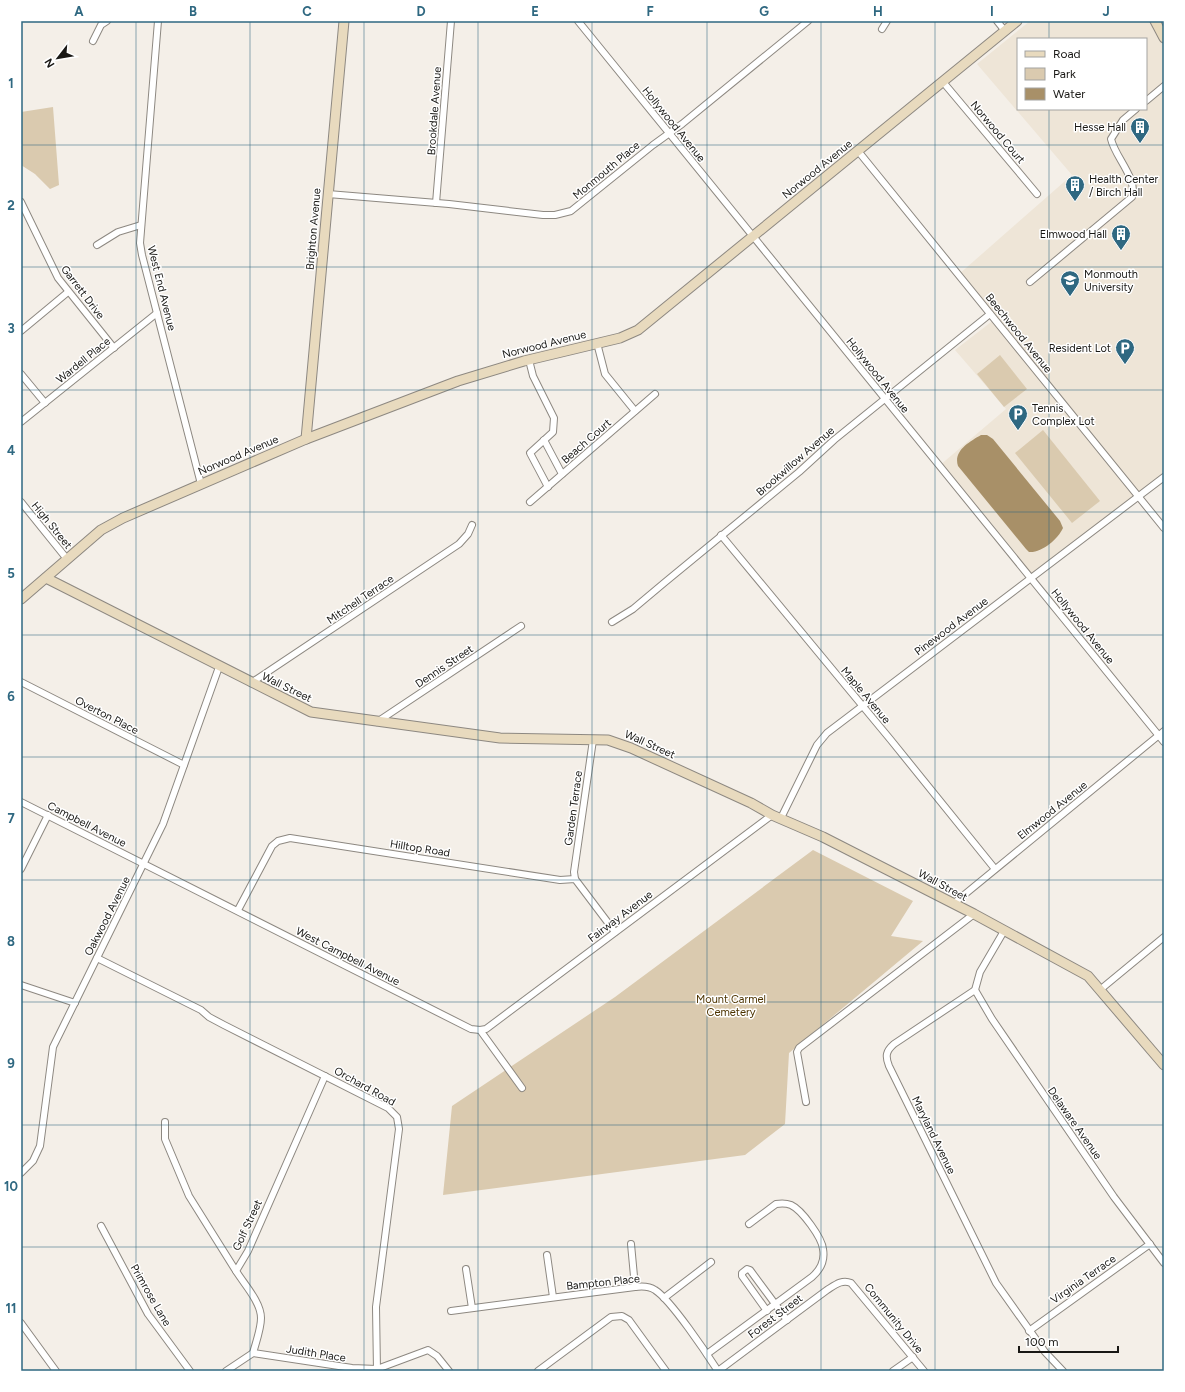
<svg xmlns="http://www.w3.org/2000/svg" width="1185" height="1392" viewBox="0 0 1185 1392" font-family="Figtree,sans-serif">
  <rect width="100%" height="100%" fill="#f4efe8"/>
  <!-- built -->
  <path fill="#eee5d7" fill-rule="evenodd" d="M1030,21H1164V478L1031,578L939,466L1006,409L955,350L995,319L958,275L1072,175L977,64ZM1018,39H1146V109H1018Z"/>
  <!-- green -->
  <g fill="#dacaaf">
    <polygon points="53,107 59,185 50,189 35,174 21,165 21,112"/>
    <polygon points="1000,355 1027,389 1004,407 977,374"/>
    <polygon points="1043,430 1100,501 1072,523 1015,453"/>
    <polygon points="813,850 913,901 891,936 923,941 789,1053 785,1124 745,1155 443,1195 452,1106 615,997"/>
  </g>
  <!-- water -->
  <path fill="#a89068" d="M981,435H987L993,439L1060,521L1063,528C1058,539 1042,553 1029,552L1026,549L958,466C953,451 969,442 981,435Z"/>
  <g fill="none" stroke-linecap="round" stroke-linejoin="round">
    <!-- street casing -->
    <g stroke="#8d8881" stroke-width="8">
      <g id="street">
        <polyline points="158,21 140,243 142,255 201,484"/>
        <polyline points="578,21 1164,742"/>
        <polyline points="997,21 1005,31"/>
        <polyline points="882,29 887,21"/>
        <polyline points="93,41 101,25 107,21"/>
        <polyline points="943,82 1037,194"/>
        <polyline points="1146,101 1164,86"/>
        <polyline points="858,151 1164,528"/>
        <polyline points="328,194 449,204 543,215 555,215 571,211 653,145 682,124 808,21"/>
        <polyline points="21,202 58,278 114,348"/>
        <polyline points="436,203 451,21"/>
        <polyline points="97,245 118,232 141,225"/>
        <path d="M1030,282L1132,197C1138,179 1115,157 1111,139L1123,120L1136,109"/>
        <polyline points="21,331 68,292"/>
        <polyline points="597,343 605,374 635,411"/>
        <polyline points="529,360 533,376 554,418 553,432 530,453 548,487"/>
        <polyline points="21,374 45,403"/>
        <polyline points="21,422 157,313"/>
        <polyline points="544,440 562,474"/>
        <polyline points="21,502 67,559"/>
        <polyline points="530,502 655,394"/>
        <polyline points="721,535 890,739 995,869"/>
        <polyline points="612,622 633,609 664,583 799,472 834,440 990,314"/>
        <polyline points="21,682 184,765"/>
        <polyline points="251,683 459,544 468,534 472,525"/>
        <polyline points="377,722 521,626"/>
        <polyline points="21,802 471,1029 480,1030 522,1088"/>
        <polyline points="781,818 817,745 827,733 1164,477"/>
        <polyline points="21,869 48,815"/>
        <polyline points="575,879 574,872 593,740"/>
        <polyline points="953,904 1164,731"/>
        <polyline points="238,910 272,846 278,841 290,838 560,880 575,879 615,932"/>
        <path d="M1004,931L980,972L975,990L894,1044C886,1051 885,1056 889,1066L996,1283L1045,1352L1063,1371"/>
        <polyline points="97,958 201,1010 209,1017 224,1025 388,1108 397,1117 399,1129 376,1307 377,1371"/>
        <polyline points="21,985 75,1003"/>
        <polyline points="1101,989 1164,937"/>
        <polyline points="975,990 992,1019 1114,1197 1164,1263"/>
        <polyline points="480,1030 486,1029 772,815"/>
        <polyline points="806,1102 797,1052 799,1048 974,914"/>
        <polyline points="165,1122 165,1139 189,1196 236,1271"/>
        <polyline points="21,1173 33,1161 40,1146 53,1047 163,824 219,667"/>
        <polyline points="101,1226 148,1314 190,1371"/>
        <polyline points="631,1244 635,1287"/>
        <polyline points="547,1255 553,1297"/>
        <polyline points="466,1269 472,1308"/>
        <polyline points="664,1298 711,1262"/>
        <path d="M451,1311L635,1287C642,1286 649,1286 655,1290C671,1300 707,1354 718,1371"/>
        <polyline points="767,1311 742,1276 742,1273 747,1269 750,1270 787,1320"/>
        <polyline points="21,1323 56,1371"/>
        <polyline points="1029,1331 1150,1244"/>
        <polyline points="253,1353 352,1368 377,1369 428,1350 437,1356 449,1371"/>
        <path d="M707,1354L812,1277C820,1270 825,1260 823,1249C822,1238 802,1210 791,1205C786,1203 782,1203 776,1204L749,1224"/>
        <path d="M226,1371L253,1353C256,1342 261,1329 261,1318C261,1302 244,1284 236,1271L248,1251L325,1076"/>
        <polyline points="538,1371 611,1317 622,1316 629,1320 666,1371"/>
        <path d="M718,1371L827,1290C835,1285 842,1279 851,1283L924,1371"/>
        <polyline points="893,1371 913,1357"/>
      </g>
    </g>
    <!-- secondary casing -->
    <g stroke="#8d8881" stroke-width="11">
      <g id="secondary">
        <polyline points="1155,21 1164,38"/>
        <polyline points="306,439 344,21"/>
        <polyline points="46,578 311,712 500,738 608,740 631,748 751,803 772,815 823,837 974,914 1088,976 1164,1065"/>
        <polyline points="21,599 101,530 123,518 306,439 458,381 524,361 620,338 638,330 1017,21"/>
      </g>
    </g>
    <!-- street -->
    <use href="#street" stroke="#fff" stroke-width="6"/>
    <!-- secondary -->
    <use href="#secondary" stroke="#e8dabe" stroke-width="9"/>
  </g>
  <!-- grid -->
  <path fill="none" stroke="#2f6881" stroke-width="1" stroke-opacity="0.55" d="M136,21V1371M250,21V1371M364,21V1371M478,21V1371M592,21V1371M707,21V1371M821,21V1371M935,21V1371M1049,21V39M1049,109V1371M21,145H1164M21,267H1164M21,390H1164M21,512H1164M21,635H1164M21,757H1164M21,880H1164M21,1002H1164M21,1125H1164M21,1247H1164"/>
  <!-- icons -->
  <defs>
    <g id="building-pin" transform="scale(1)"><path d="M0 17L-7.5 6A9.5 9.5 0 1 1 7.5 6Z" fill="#2f6881" stroke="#fff"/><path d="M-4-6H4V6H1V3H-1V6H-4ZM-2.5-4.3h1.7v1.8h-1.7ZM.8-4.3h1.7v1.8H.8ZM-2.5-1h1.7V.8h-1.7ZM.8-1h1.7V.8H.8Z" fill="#fff"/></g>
    <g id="university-pin" transform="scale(1)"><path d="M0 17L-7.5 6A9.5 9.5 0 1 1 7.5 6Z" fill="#2f6881" stroke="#fff"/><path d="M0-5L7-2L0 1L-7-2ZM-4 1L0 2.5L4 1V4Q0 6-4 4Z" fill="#fff"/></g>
    <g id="parking-pin" transform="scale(1)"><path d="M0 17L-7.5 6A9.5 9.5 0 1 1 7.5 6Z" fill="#2f6881" stroke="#fff"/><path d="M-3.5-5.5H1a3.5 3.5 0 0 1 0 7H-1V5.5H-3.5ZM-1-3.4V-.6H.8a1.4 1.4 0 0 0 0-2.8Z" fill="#fff"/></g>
  </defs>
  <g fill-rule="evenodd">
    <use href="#building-pin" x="1140" y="127"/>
    <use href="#building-pin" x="1075" y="185"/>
    <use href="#building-pin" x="1121" y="234"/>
    <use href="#university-pin" x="1070" y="280"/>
    <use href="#parking-pin" x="1125" y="348"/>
    <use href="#parking-pin" x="1018" y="414"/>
  </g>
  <g text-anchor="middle" stroke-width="3" stroke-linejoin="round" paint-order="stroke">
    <!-- street labels -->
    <g font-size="11" fill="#191815" stroke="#fff">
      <text transform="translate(434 111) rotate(-86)" y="4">Brookdale Avenue</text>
      <text transform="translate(674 124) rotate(51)" y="4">Hollywood Avenue</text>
      <text transform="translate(998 132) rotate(50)" y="4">Norwood Court</text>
      <text transform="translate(817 169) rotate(-39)" y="4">Norwood Avenue</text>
      <text transform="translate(606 170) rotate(-40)" y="4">Monmouth Place</text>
      <text transform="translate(313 229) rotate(-85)" y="4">Brighton Avenue</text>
      <text transform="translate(162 288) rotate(76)" y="4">West End Avenue</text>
      <text transform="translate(83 292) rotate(53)" y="4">Garrett Drive</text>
      <text transform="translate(1019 333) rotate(51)" y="4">Beechwood Avenue</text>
      <text transform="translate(544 344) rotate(-14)" y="4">Norwood Avenue</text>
      <text transform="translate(83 360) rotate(-39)" y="4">Wardell Place</text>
      <text transform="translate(878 375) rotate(51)" y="4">Hollywood Avenue</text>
      <text transform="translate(586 441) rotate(-41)" y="4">Beach Court</text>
      <text transform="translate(238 455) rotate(-23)" y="4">Norwood Avenue</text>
      <text transform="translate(795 461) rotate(-41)" y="4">Brookwillow Avenue</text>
      <text transform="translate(52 525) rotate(51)" y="4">High Street</text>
      <text transform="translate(360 599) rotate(-34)" y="4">Mitchell Terrace</text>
      <text transform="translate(951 626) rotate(-37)" y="4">Pinewood Avenue</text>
      <text transform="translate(1083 626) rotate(51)" y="4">Hollywood Avenue</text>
      <text transform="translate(444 666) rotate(-34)" y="4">Dennis Street</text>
      <text transform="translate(287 687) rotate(26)" y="4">Wall Street</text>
      <text transform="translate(866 695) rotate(50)" y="4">Maple Avenue</text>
      <text transform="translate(107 715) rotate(27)" y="4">Overton Place</text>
      <text transform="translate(650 744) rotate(24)" y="4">Wall Street</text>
      <text transform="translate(573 808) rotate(-82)" y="4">Garden Terrace</text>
      <text transform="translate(1052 810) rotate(-39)" y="4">Elmwood Avenue</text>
      <text transform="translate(87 824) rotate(27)" y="4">Campbell Avenue</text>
      <text transform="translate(420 848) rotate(9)" y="4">Hilltop Road</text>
      <text transform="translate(943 885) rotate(28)" y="4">Wall Street</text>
      <text transform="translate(107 916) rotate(-63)" y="4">Oakwood Avenue</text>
      <text transform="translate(620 916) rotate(-37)" y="4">Fairway Avenue</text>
      <text transform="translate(348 956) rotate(27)" y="4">West Campbell Avenue</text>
      <text transform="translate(365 1086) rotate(29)" y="4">Orchard Road</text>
      <text transform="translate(1075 1123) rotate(55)" y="4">Delaware Avenue</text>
      <text transform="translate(934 1135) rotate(64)" y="4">Maryland Avenue</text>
      <text transform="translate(247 1225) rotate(-65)" y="4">Golf Street</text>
      <text transform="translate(1083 1279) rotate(-35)" y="4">Virginia Terrace</text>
      <text transform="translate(603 1282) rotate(-6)" y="4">Bampton Place</text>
      <text transform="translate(151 1295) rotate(60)" y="4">Primrose Lane</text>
      <text transform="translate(775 1316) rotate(-37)" y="4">Forest Street</text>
      <text transform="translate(894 1318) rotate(51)" y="4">Community Drive</text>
      <text transform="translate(316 1353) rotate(9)" y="4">Judith Place</text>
    </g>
    <!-- poi labels -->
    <g font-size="11" fill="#191815" stroke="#fff" text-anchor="end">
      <text x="1126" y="131">Hesse Hall</text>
      <text x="1089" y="183" text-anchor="start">Health Center<tspan x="1089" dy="13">/ Birch Hall</tspan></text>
      <text x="1107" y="238">Elmwood Hall</text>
      <text x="1084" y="278" text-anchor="start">Monmouth<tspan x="1084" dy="13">University</tspan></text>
      <text x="1111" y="352">Resident Lot</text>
      <text x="1032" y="412" text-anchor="start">Tennis<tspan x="1032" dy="13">Complex Lot</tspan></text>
    </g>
    <!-- park labels -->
    <g font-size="11" fill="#4d3400" stroke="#fff">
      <text x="731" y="1003">Mount Carmel<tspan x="731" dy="13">Cemetery</tspan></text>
    </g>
  </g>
  <!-- border -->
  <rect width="1185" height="1392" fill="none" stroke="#ffffff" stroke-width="44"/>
  <!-- legend -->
  <rect x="1017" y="38" width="130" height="72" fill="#ffffff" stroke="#a3a3a1"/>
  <rect x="1025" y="51" width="20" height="6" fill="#e8dabe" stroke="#a3a3a1"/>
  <text x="1053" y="58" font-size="12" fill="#191815">Road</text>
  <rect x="1025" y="68" width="20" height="12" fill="#dacaaf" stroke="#a3a3a1"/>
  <text x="1053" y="78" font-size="12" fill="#191815">Park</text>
  <rect x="1025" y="88" width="20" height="12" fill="#a89068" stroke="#a3a3a1"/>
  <text x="1053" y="98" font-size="12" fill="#191815">Water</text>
  <!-- north arrow -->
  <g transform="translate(58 58) rotate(239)" stroke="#ffffff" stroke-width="3" paint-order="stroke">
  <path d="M0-3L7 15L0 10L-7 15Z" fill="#191815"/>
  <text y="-6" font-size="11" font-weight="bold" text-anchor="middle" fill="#191815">N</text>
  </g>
  <!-- scale -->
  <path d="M1019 1346v6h99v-6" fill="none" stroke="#191815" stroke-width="2"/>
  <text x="1025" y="1346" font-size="12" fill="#191815" stroke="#ffffff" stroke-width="3" paint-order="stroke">100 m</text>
  <rect x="22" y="22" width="1141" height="1348" fill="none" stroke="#2f6881" stroke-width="1.5"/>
  <g font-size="13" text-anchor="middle" font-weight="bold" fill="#2f6881">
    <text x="79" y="16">A</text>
    <text x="193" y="16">B</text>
    <text x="307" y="16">C</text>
    <text x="421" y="16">D</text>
    <text x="535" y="16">E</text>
    <text x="650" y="16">F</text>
    <text x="764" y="16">G</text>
    <text x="878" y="16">H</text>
    <text x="992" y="16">I</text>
    <text x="1106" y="16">J</text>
    <text x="11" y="88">1</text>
    <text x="11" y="210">2</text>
    <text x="11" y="333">3</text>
    <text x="11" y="455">4</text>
    <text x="11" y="578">5</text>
    <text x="11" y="701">6</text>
    <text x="11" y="823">7</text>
    <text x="11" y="946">8</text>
    <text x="11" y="1068">9</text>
    <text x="11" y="1191">10</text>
    <text x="11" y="1313">11</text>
  </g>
</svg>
